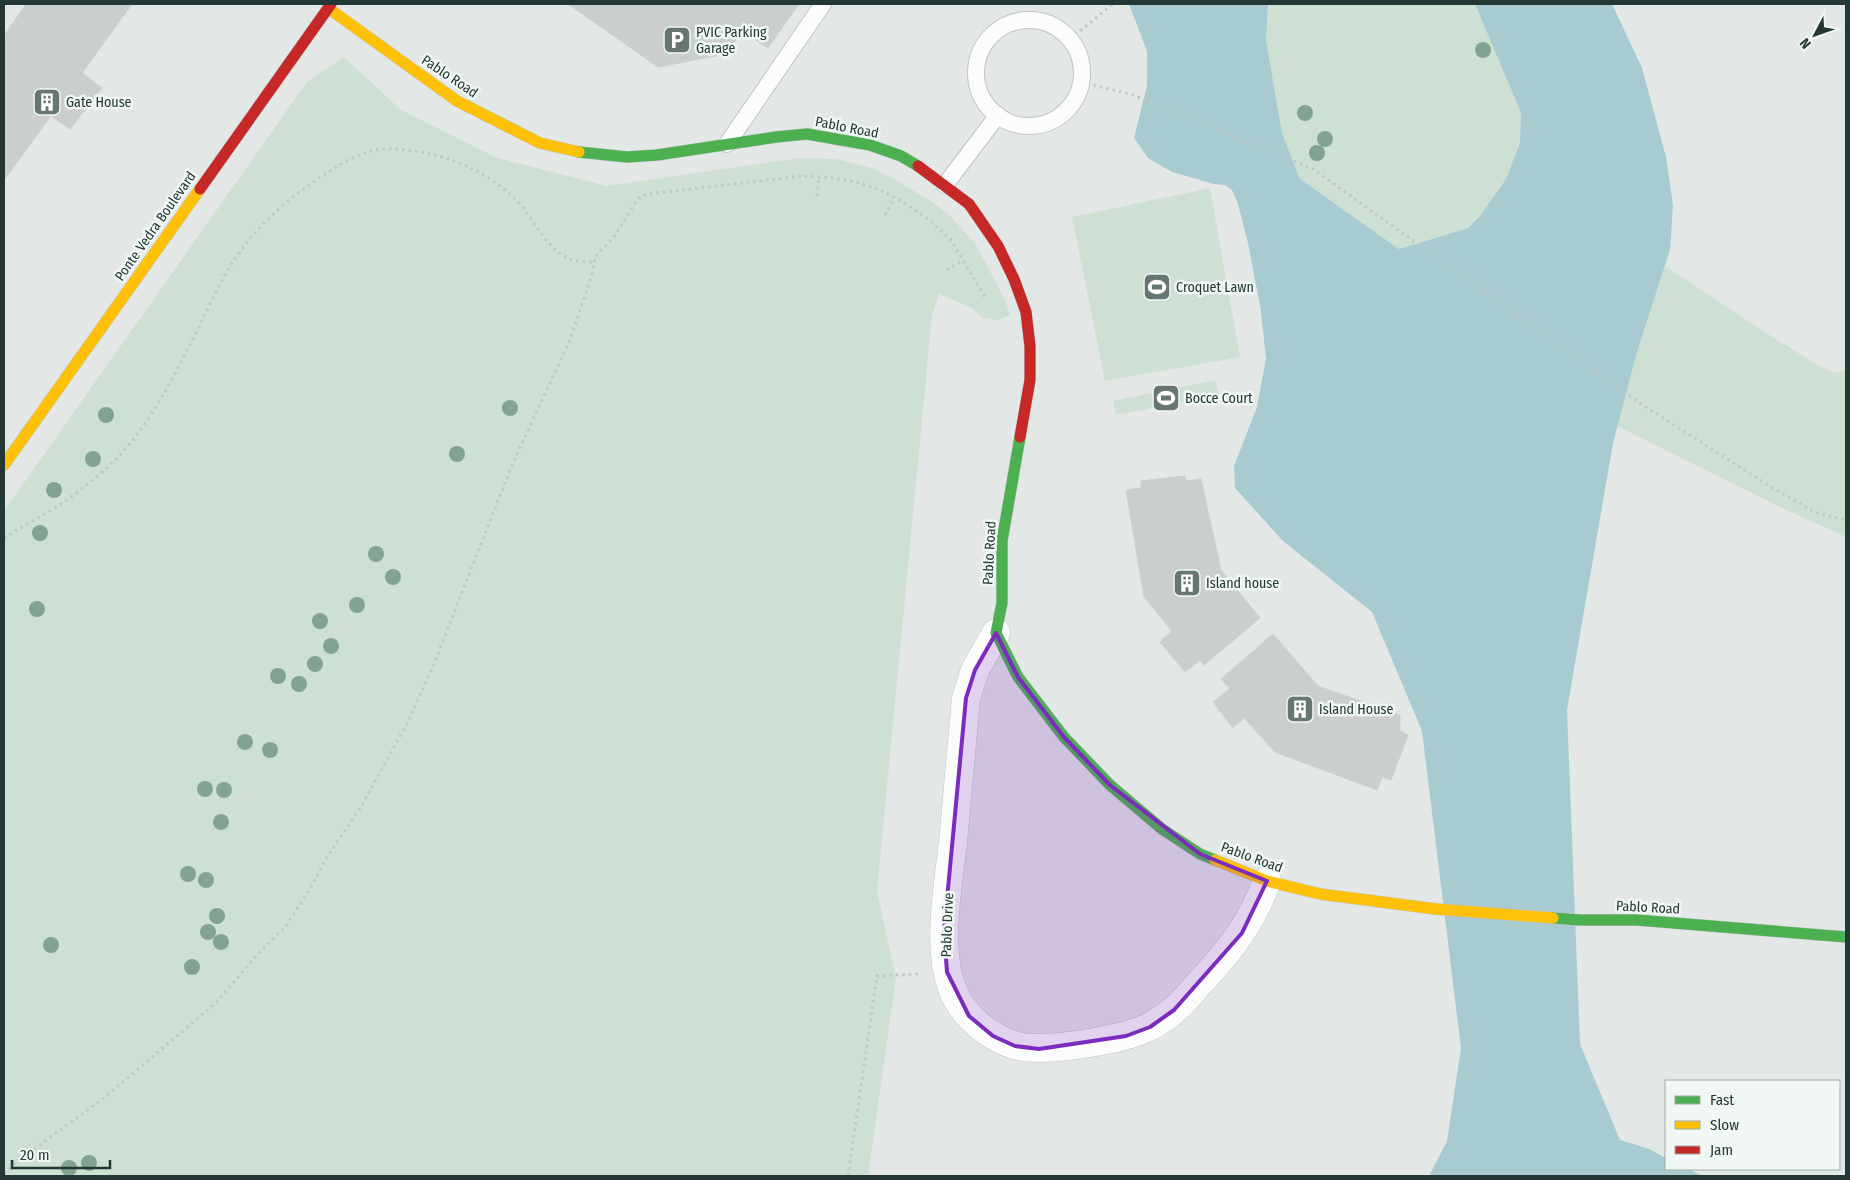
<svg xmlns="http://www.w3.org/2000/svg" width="1850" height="1180" viewBox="0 0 1850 1180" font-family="'Fira Sans Condensed',sans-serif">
  <rect width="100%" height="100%" fill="#e3e8e6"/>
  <!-- green -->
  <g fill="#cedfd4">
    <polygon points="1268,4 1475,4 1521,113 1520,143 1506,179 1480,216 1467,228 1399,249 1300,179 1282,133 1266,40"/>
    <polygon points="344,57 401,110 495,157 606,186 801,158 836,159 872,168 896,180 934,203 951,217 975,243 1005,300 1010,315 998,320 982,318 972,308 939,294 932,316 877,891 896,978 868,1176 4,1176 4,511 307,82"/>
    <polygon points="1210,188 1240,357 1105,381 1072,217"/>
    <polygon points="1665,266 1763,331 1816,364 1834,373 1846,370 1846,537 1782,508 1617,426 1637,352"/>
    <polygon points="1215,380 1219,395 1116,415 1113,401"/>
  </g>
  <!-- water -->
  <polygon fill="#a8cad1" points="1129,4 1268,4 1266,40 1282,133 1300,179 1399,249 1468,228 1480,216 1506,179 1520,143 1521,113 1475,4 1612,4 1642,68 1666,157 1673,205 1670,250 1637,352 1613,443 1567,710 1580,1044 1620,1140 1649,1149 1666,1158 1666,1169 1688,1169 1703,1176 1429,1176 1447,1141 1461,1048 1422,731 1372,612 1283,541 1235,488 1234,466 1257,407 1266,359 1261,311 1248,243 1238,204 1232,190 1225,185 1214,184 1172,172 1148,158 1134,138 1147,86 1147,51"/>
  <!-- building -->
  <g fill="#cacfcd" stroke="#ccd0cf">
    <polygon points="26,4 132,4 82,73 102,88 70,129 51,116 4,180 4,36"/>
    <polygon points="568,4 799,4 768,48 742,31 726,54 658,67"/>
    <polygon points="1185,476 1186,481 1201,479 1221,570 1260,618 1204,665 1200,660 1185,672 1160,642 1172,631 1144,597 1126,490 1141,488 1141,481"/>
    <polygon points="1273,634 1318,686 1400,715 1400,731 1408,735 1391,780 1382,777 1377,790 1275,752 1244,718 1233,728 1213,702 1230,689 1221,679"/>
  </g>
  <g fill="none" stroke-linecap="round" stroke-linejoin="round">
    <!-- lane casing -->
    <g stroke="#c0c5c3" stroke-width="18">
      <g id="lane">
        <circle cx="1029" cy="73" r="53"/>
        <polyline points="727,144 823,4"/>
        <polyline points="945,185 998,115"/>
      </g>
    </g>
    <!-- street casing -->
    <g stroke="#c0c5c3" stroke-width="29">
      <path id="street" d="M996,633L975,670L966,698C962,746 957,794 953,842C948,886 935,954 955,995C966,1018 989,1037 1014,1045C1041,1054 1125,1040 1151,1026C1158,1022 1166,1017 1173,1011C1181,1005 1189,995 1196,987C1228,953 1251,925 1267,881"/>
    </g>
    <!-- fast casing -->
    <g stroke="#bfc5c3" stroke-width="12">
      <g id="fast">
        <polyline points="579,152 627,157 657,155 776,137 807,134 870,145 901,156 918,166"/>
        <polyline points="1020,437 1002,541 1002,603 996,633 1018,677 1064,737 1110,785 1162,829 1200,854 1215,860"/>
        <polyline points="1553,918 1580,920 1637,920 1846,937"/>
      </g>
    </g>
    <!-- slow casing -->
    <g stroke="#bfc5c3" stroke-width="12">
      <g id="slow">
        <polyline points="328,8 457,101 540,143 579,152"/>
        <polyline points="4,465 200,189"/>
        <polyline points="1215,860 1267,881 1320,894 1436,909 1553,918"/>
      </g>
    </g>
    <!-- jam casing -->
    <g stroke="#bfc5c3" stroke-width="12">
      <g id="jam">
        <polyline points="918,166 969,204 998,246 1014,279 1026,312 1030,346 1030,380 1020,437"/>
        <polyline points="200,189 331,4"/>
      </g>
    </g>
    <!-- path -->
    <g stroke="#c0c8c5" stroke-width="3" stroke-dasharray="2.5 4" stroke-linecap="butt">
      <polyline points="1070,39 1113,4"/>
      <polyline points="1081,82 1133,95 1313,169 1638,402 1768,485 1814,512 1846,520"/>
      <polyline points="817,196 819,177"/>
      <polyline points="885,215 894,198"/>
      <polyline points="947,270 963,260"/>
      <path d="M4,538C20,527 37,519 53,509C83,490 111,467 133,440C158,408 177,370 195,335C208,309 219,282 235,259C258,224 292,195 327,173C347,160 369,147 394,149C438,151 485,168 516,200C533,217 547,251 570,259C577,262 587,262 594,262"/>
      <polyline points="4,1174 16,1162 104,1098 216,1003 257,955 286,926 307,894 327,857 359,810 407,724 434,664 512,465 570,340 592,275 595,257 614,237 635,203 640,197 648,194 802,176 833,178 860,183 880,190 903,202 928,219 951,240 986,299"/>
      <polyline points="848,1176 877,976 919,974"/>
    </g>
    <!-- lane -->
    <use href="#lane" stroke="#fbfcfb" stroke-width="16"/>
    <!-- street -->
    <use href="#street" stroke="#fbfcfb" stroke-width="28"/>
    <!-- fast -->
    <use href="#fast" stroke="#4caf50" stroke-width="11"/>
    <!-- slow -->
    <use href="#slow" stroke="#ffc107" stroke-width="11"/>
    <!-- jam -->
    <use href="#jam" stroke="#c62828" stroke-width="11"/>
  </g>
  <!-- trees -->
  <g fill="#82a391">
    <circle cx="1483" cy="50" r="8"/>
    <circle cx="1305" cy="113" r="8"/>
    <circle cx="1325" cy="139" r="8"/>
    <circle cx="1317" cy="153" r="8"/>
    <circle cx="510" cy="408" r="8"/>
    <circle cx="106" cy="415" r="8"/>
    <circle cx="457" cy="454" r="8"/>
    <circle cx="93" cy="459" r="8"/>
    <circle cx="54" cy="490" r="8"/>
    <circle cx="40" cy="533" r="8"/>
    <circle cx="376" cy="554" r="8"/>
    <circle cx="393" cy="577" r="8"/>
    <circle cx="357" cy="605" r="8"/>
    <circle cx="37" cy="609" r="8"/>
    <circle cx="320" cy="621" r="8"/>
    <circle cx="331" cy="646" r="8"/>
    <circle cx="315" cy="664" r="8"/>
    <circle cx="278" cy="676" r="8"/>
    <circle cx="299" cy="684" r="8"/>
    <circle cx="245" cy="742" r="8"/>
    <circle cx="270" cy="750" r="8"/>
    <circle cx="205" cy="789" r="8"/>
    <circle cx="224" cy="790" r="8"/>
    <circle cx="221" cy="822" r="8"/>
    <circle cx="188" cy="874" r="8"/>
    <circle cx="206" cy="880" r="8"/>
    <circle cx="217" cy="916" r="8"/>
    <circle cx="208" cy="932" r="8"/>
    <circle cx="221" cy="942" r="8"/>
    <circle cx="51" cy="945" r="8"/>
    <circle cx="192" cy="967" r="8"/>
    <circle cx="89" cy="1163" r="8"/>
    <circle cx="69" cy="1168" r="8"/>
  </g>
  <!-- marked area -->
  <path fill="#7b2cbf" fill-opacity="0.2" stroke="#7b2cbf" stroke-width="4" stroke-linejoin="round" d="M996,633L1018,677L1064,737L1110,785L1200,854L1267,881L1242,933L1174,1010L1150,1027L1126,1036L1039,1049L1015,1046L993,1036L969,1016L947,972L944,931L966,698L975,670Z"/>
  <!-- icons -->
  <defs>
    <g id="parking-square" transform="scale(1.4375)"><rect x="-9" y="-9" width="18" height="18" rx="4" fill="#667672" stroke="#f1f7f4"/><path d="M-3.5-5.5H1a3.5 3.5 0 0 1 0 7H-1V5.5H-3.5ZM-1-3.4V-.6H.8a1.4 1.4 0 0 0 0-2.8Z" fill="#fff"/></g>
    <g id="building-square" transform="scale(1.4375)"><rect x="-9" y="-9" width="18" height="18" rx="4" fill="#667672" stroke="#f1f7f4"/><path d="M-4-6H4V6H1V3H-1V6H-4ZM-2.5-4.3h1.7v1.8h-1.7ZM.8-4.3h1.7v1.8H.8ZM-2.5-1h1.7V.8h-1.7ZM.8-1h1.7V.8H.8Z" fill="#fff"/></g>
    <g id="stadium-square" transform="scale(1.4375)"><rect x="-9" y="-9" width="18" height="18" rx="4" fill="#667672" stroke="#f1f7f4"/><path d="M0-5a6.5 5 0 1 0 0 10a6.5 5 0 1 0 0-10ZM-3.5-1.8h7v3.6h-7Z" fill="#fff"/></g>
  </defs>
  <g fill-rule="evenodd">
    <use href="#parking-square" x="677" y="40"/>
    <use href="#building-square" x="47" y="102"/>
    <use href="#stadium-square" x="1157" y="287"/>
    <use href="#stadium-square" x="1166" y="398"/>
    <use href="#building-square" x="1187" y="583"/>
    <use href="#building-square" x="1300" y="709"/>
  </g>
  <g text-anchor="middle" stroke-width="5" stroke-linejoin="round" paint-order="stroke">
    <!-- poi labels -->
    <g font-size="14" fill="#233834" stroke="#f1f7f4" text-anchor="start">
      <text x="696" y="37">PVIC Parking<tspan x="696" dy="16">Garage</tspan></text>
      <text x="66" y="107">Gate House</text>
      <text x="1176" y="292">Croquet Lawn</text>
      <text x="1185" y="403">Bocce Court</text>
      <text x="1206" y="588">Island house</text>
      <text x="1319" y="714">Island House</text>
    </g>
    <!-- street labels -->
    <g font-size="14" fill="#233834" stroke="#f1f7f4">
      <text transform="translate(450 76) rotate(34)" y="5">Pablo Road</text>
      <text transform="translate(847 127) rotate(11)" y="5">Pablo Road</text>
      <text transform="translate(155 226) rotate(-55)" y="5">Ponte Vedra Boulevard</text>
      <text transform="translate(989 553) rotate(-87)" y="5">Pablo Road</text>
      <text transform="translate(1252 857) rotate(20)" y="5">Pablo Road</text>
      <text transform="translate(1648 907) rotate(3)" y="5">Pablo Road</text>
      <text transform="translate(947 925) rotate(-88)" y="5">Pablo Drive</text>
    </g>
  </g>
  <!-- border -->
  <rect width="1850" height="1180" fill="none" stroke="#233834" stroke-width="10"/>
  <!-- legend -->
  <rect x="1665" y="1080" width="175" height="90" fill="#f1f7f4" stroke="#9faba7"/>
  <rect x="1675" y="1096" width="25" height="8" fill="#4caf50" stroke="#9faba7"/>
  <text x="1710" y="1105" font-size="15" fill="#233834">Fast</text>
  <rect x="1675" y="1121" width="25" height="8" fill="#ffc107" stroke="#9faba7"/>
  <text x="1710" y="1130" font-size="15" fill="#233834">Slow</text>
  <rect x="1675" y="1146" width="25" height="8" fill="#c62828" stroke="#9faba7"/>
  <text x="1710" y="1155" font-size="15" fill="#233834">Jam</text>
  <!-- north arrow -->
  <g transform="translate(1815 35) rotate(229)" stroke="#f1f7f4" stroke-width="4" paint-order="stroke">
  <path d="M0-4L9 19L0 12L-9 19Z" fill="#233834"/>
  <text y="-8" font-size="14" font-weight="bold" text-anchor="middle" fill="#233834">N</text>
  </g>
  <!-- scale -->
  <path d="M12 1160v8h98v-8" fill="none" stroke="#233834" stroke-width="2.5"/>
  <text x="20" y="1160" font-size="15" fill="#233834" stroke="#f1f7f4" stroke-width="4" paint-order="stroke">20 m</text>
</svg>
